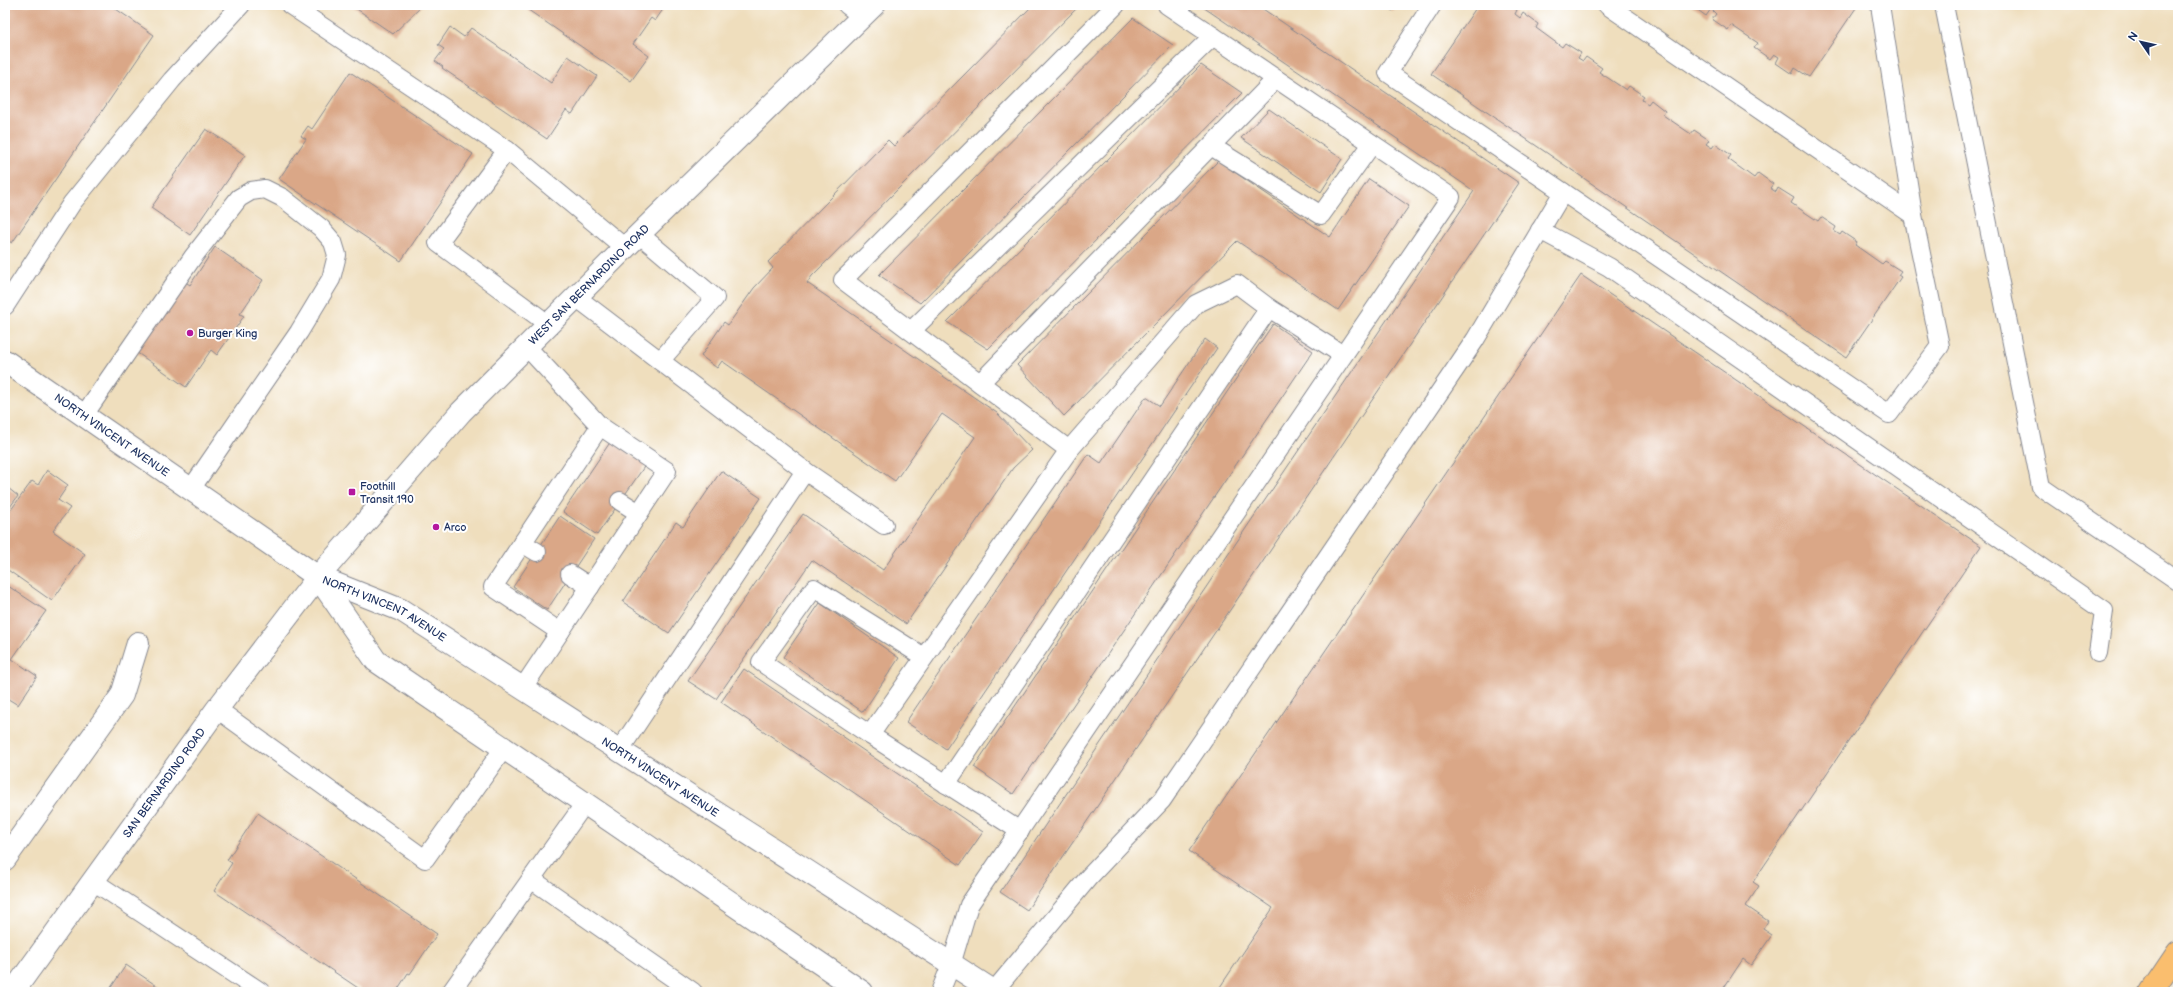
<svg xmlns="http://www.w3.org/2000/svg" width="2183" height="997" viewBox="0 0 2183 997" font-family="'Balsamiq Sans',sans-serif">
  <rect width="100%" height="100%" fill="#fff"/>
  <filter id="ink" filterUnits="userSpaceOnUse"><feTurbulence type="fractalNoise" baseFrequency=".025" numOctaves="2"/><feDisplacementMap in="SourceGraphic" scale="8" xChannelSelector="R" yChannelSelector="G"/><feConvolveMatrix kernelMatrix="1 2 1 2 8 2 1 2 1" color-interpolation-filters="sRGB"/></filter>
  <filter id="wash" filterUnits="userSpaceOnUse"><feTurbulence type="fractalNoise" baseFrequency=".012" numOctaves="4" result="noise"/><feDisplacementMap in="SourceGraphic" scale="16" xChannelSelector="R" yChannelSelector="G"/><feGaussianBlur stdDeviation="0.9" result="paint"/><feColorMatrix in="noise" values="0 0 0 0 0 0 0 0 0 0 0 0 0 0 0 0 0 1.4 0 .05"/><feComposite in="paint" operator="in"/></filter>
  <g filter="url(#wash)">
    <rect width="100%" height="100%" fill="#efdebd"/>
    <g id="blocks">
      <!-- building -->
      <g fill="#daa787">
        <polygon points="5,5 115,5 113,7 154,35 12,243 5,239"/>
        <polygon points="351,5 423,5 393,34"/>
        <polygon points="521,5 666,5 655,21 651,18 633,44 649,56 631,81"/>
        <polygon points="1033,5 1080,5 812,276 807,283 997,413 1032,450 1013,468 906,624 812,560 716,699 688,681 803,514 883,570 975,437 942,414 895,481 722,361 717,368 701,356 724,322 728,325 754,288 773,268 768,262 888,140 894,146"/>
        <polygon points="1200,5 1257,5 1519,183 1027,910 1000,892 1474,191"/>
        <polygon points="1386,5 1399,5 1392,11"/>
        <polygon points="1478,5 1510,5 1517,10 1515,14 1520,18 1523,13 1538,24 1536,28 1562,47 1565,43 1581,53 1578,58 1583,61 1586,57 1602,68 1599,72 1626,90 1629,86 1644,96 1642,100 1648,104 1651,100 1665,111 1663,115 1691,134 1694,130 1709,140 1706,144 1712,148 1715,144 1731,155 1728,159 1754,178 1758,173 1773,184 1770,188 1776,192 1778,188 1794,198 1791,203 1818,221 1821,217 1836,227 1834,231 1840,235 1842,232 1857,242 1855,245 1882,264 1885,261 1901,271 1898,275 1901,277 1846,357 1431,74"/>
        <polygon points="1691,5 1858,5 1809,77 1795,68 1792,74 1776,63 1779,57 1774,54 1770,59 1754,48 1758,43 1731,25 1728,30 1712,19 1716,14 1711,9 1706,16"/>
        <polygon points="1133,18 1173,45 920,303 879,275"/>
        <polygon points="450,27 464,37 471,28 551,83 568,56 597,76 572,114 566,110 547,139 442,68 443,67 435,61 444,49 438,45"/>
        <polygon points="1201,65 1242,93 988,349 947,322"/>
        <polygon points="350,72 473,154 401,261 279,179 306,139 301,136 308,126 312,129"/>
        <polygon points="1269,109 1342,159 1321,192 1241,138"/>
        <polygon points="206,129 245,155 190,235 151,208"/>
        <polygon points="1218,161 1330,237 1369,179 1409,206 1338,310 1237,241 1064,416 1017,365"/>
        <polygon points="215,247 263,280 240,314 244,316 217,355 211,350 186,387 136,352 184,281 190,285"/>
        <polygon points="1581,275 1981,546 1753,882 1759,886 1746,906 1768,921 1763,929 1772,935 1751,965 1743,959 1721,992 1221,992 1218,990 1273,908 1189,851"/>
        <polygon points="1273,324 1313,351 1013,794 974,767"/>
        <polygon points="1205,339 1217,348 946,749 906,722 1088,454 1101,463 1146,397 1160,406"/>
        <polygon points="611,441 646,464 597,535 563,512"/>
        <polygon points="47,470 68,485 58,500 70,508 53,531 85,554 52,601 5,568 5,518 32,481 38,485"/>
        <polygon points="721,471 761,498 669,633 623,602 676,522 683,527"/>
        <polygon points="8,488 18,496 10,507 5,503 5,492"/>
        <polygon points="560,516 594,539 547,610 513,587"/>
        <polygon points="5,584 46,611 12,659 37,676 18,705 5,697"/>
        <polygon points="820,603 899,658 863,712 783,657"/>
        <polygon points="744,669 983,832 960,865 721,702"/>
        <polygon points="258,813 437,934 410,974 408,973 396,992 364,992 214,891 232,863 227,860"/>
        <polygon points="126,965 166,992 108,992"/>
      </g>
    </g>
  </g>
  <g filter="url(#ink)">
    <use href="#blocks" fill-opacity="0" stroke="#85868e" stroke-width="1"/>
    <g fill="none" stroke-linecap="round" stroke-linejoin="round">
      <!-- service casing -->
      <g stroke="#85868e" stroke-width="20">
        <g id="service">
          <polyline points="290,5 507,150 625,248"/>
          <polyline points="847,5 862,16"/>
          <polyline points="1432,5 1388,73 1889,414 1940,346 1913,215 1607,5"/>
          <polyline points="1880,5 1913,215"/>
          <polyline points="1944,5 2041,487 2178,581"/>
          <polyline points="1211,146 1321,215 1372,144"/>
          <polyline points="507,150 438,243 548,324"/>
          <polyline points="1540,230 1609,267 2104,611 2098,653"/>
          <polyline points="639,234 715,298 660,361"/>
          <polyline points="576,297 805,471 619,751"/>
          <polyline points="5,306 72,203 172,80 241,5"/>
          <polyline points="911,331 1213,36"/>
          <polyline points="980,383 1276,79"/>
          <polyline points="84,415 193,257 239,198 251,191 265,189 283,198 321,228 333,242 337,255 331,279 299,332 191,489"/>
          <polyline points="1069,450 1196,304 1237,284 1269,308"/>
          <polyline points="805,471 884,525"/>
          <polyline points="620,501 639,513"/>
          <polyline points="522,543 537,552"/>
          <polyline points="570,574 590,587"/>
          <polyline points="560,632 667,471 600,426"/>
          <polyline points="522,689 560,632 493,587 600,426 526,346"/>
          <polyline points="217,709 425,859 504,748"/>
          <polyline points="870,735 761,662 814,588 924,657"/>
          <polyline points="946,784 1269,308 1343,355"/>
          <polyline points="1020,831 870,735 1069,450 843,280 1116,5"/>
          <polyline points="531,879 693,992"/>
          <polyline points="93,881 261,992"/>
          <polyline points="994,991 1089,877 1162,800 1475,340 1563,192"/>
          <polyline points="451,992 585,803"/>
          <polyline points="940,992 951,965 969,905 1451,197 1167,5"/>
        </g>
      </g>
      <!-- minor casing -->
      <g stroke="#85868e" stroke-width="24">
        <polyline id="minor" points="5,859 122,695 138,643"/>
      </g>
      <!-- tertiary casing -->
      <g stroke="#85868e" stroke-width="24">
        <g id="tertiary">
          <path id="s1" d="M5,361L318,577L401,610L995,992"/>
          <polyline points="318,577 376,661 862,992"/>
          <path id="s2" d="M13,992L217,709L318,577L461,412L625,248L874,5"/>
        </g>
      </g>
      <!-- primary casing -->
      <g stroke="#85868e" stroke-width="24">
        <polyline id="primary" points="2151,992 2178,952"/>
      </g>
      <!-- service -->
      <use href="#service" stroke="#fff" stroke-width="18"/>
      <!-- minor -->
      <use href="#minor" stroke="#fff" stroke-width="22"/>
      <!-- tertiary -->
      <use href="#tertiary" stroke="#fff" stroke-width="22"/>
      <!-- primary -->
      <use href="#primary" stroke="#fabe6e" stroke-width="22"/>
    </g>
  </g>
  <!-- markers -->
  <g fill="#b5179e" stroke="#fff" stroke-width="1.5">
    <circle cx="190" cy="333" r="4"/>
    <rect x="348" y="488" width="8" height="8" rx="2"/>
    <circle cx="436" cy="527" r="4"/>
  </g>
  <g text-anchor="middle" stroke-width="4" stroke-linejoin="round" paint-order="stroke">
    <!-- street labels -->
    <g font-size="11" fill="#1b2f5e" stroke="#fff">
      <text dy="4" stroke="none"><textPath href="#s2" startOffset="914">WEST SAN BERNARDINO ROAD</textPath></text>
      <text dy="4" stroke="none"><textPath href="#s1" startOffset="130">NORTH VINCENT AVENUE</textPath></text>
      <text dy="4" stroke="none"><textPath href="#s1" startOffset="454">NORTH VINCENT AVENUE</textPath></text>
      <text dy="4" stroke="none"><textPath href="#s1" startOffset="778">NORTH VINCENT AVENUE</textPath></text>
      <text dy="4" stroke="none"><textPath href="#s2" startOffset="258">SAN BERNARDINO ROAD</textPath></text>
    </g>
    <!-- poi labels -->
    <g font-size="11" fill="#1b2f5e" stroke="#fff" text-anchor="start">
      <text x="198" y="337">Burger King</text>
      <text x="360" y="490">Foothill<tspan x="360" dy="13">Transit 190</tspan></text>
      <text x="444" y="531">Arco</text>
    </g>
  </g>
  <!-- margin -->
  <rect width="2183" height="997" fill="none" stroke="#fff" stroke-width="20"/>
  <!-- north arrow -->
  <g transform="translate(2141 42) rotate(304)" stroke="#ffffff" stroke-width="3" paint-order="stroke">
  <path d="M0-3L7 15L0 10L-7 15Z" fill="#1b2f5e"/>
  <text y="-6" font-size="11" font-weight="bold" text-anchor="middle" fill="#1b2f5e">N</text>
  </g>
</svg>
